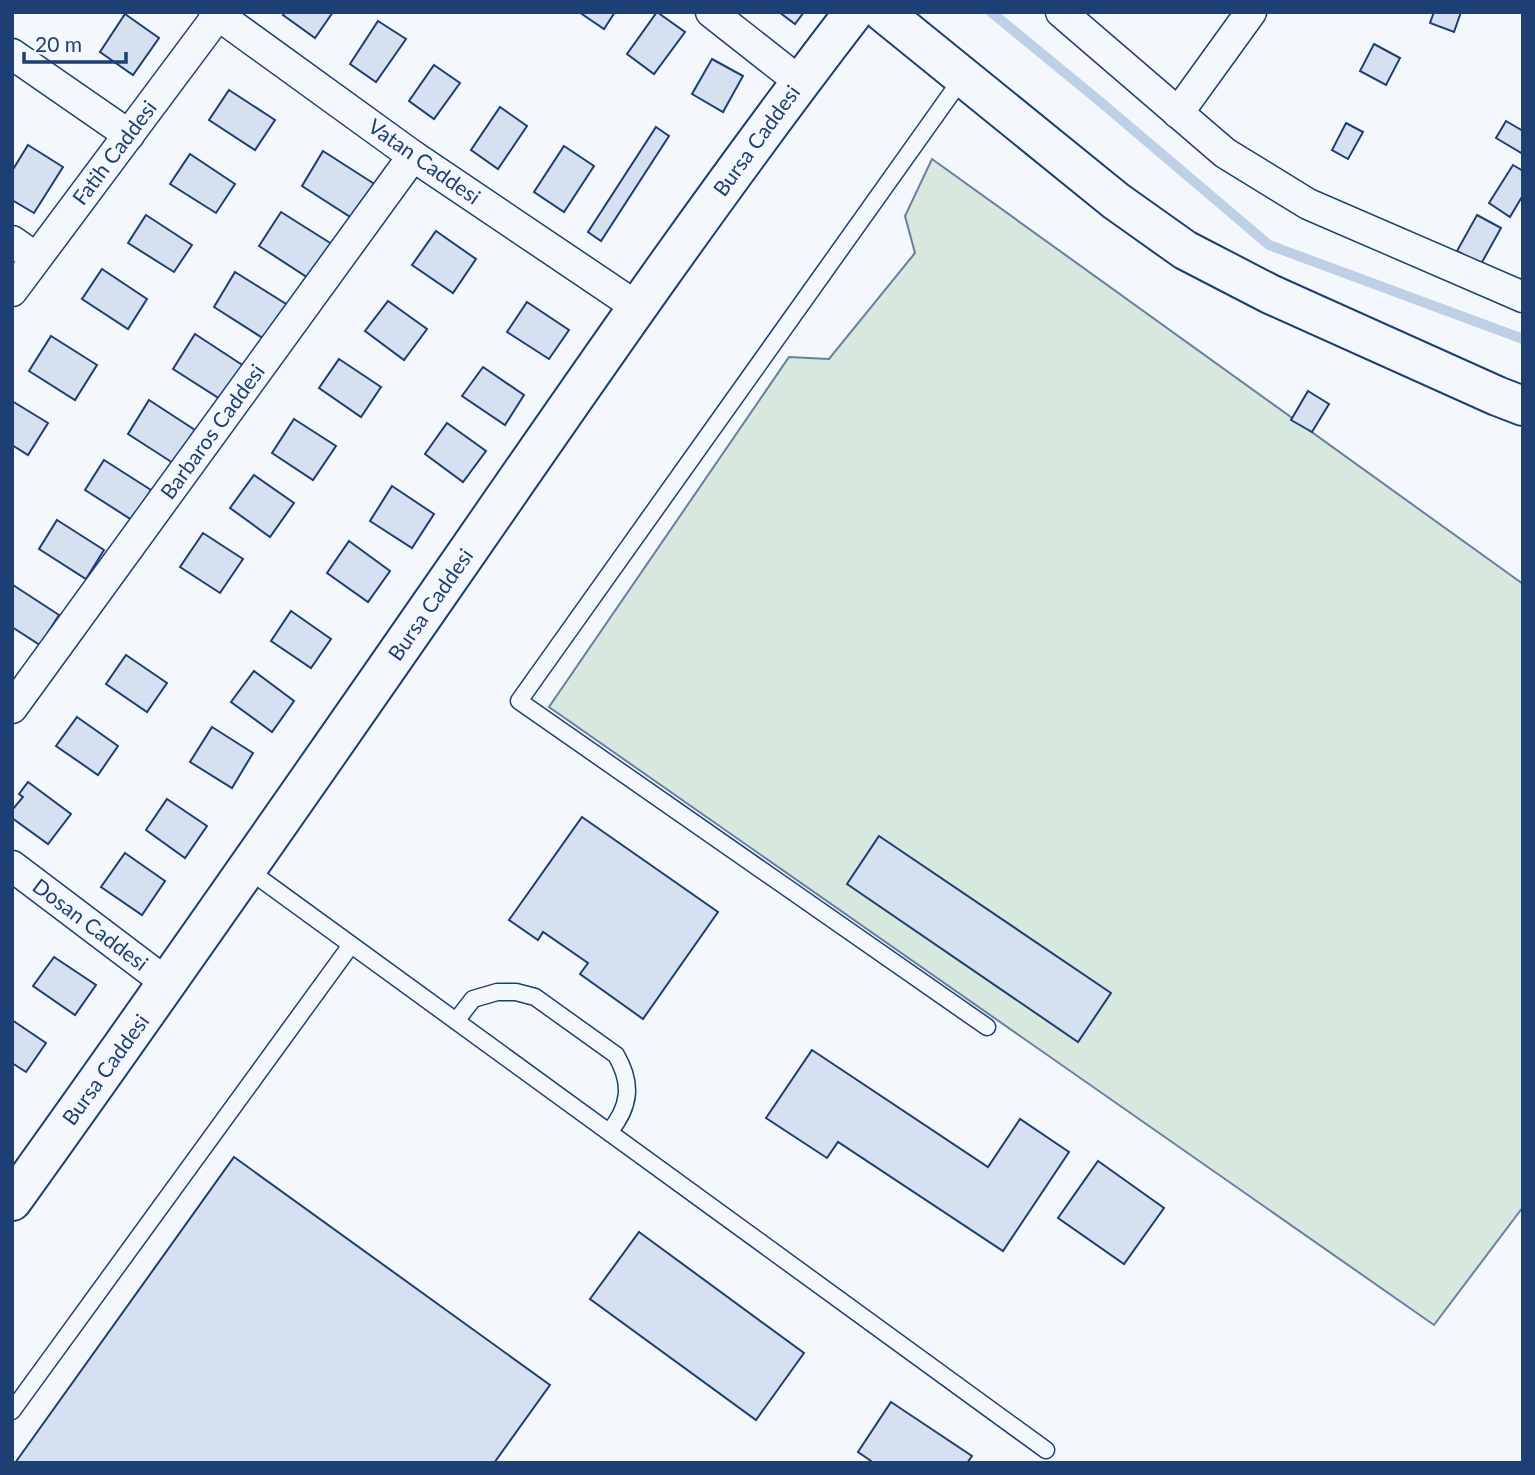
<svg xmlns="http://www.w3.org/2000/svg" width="1535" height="1475" viewBox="0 0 1535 1475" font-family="Lato,sans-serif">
  <rect width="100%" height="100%" fill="#f4f7fb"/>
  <!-- green -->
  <polygon fill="#d7e8df" stroke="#687fa3" stroke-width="2" points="932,159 1523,584 1523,1207 1434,1325 549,707 789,357 829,359 915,253 905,216"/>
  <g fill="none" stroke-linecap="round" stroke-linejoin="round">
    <!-- stream -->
    <polyline stroke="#bed0e5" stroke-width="10" points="991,12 1103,104 1269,245 1523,339"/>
  </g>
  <!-- building -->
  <g fill="#d5e0f0" stroke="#1d3f73" stroke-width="2">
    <polygon points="285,12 333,12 315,38 283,15"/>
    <polygon points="579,12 615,12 604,29"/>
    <polygon points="657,12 685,32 654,74 627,54"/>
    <polygon points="779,12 804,12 795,24"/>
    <polygon points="1434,12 1461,12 1454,32 1430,23"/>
    <polygon points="125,14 159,38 133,75 100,52"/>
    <polygon points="378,21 406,39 376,82 350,64"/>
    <polygon points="1374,44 1400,58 1386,85 1360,71"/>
    <polygon points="712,59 743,76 723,112 692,94"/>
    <polygon points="434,65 460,83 434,119 409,101"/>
    <polygon points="229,90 275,120 255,150 209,120"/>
    <polygon points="500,107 527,126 498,169 471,150"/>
    <polygon points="1506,121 1523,131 1523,154 1496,138"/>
    <polygon points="1346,123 1363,132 1348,159 1332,150"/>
    <polygon points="656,127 669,136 601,241 588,232"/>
    <polygon points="28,145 63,167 34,213 12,200 12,171"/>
    <polygon points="564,146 594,166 564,212 534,192"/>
    <polygon points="323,151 376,185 355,220 302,186"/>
    <polygon points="190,154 235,184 216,213 170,184"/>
    <polygon points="1513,165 1523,171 1523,195 1510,217 1489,203"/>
    <polygon points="281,212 335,246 313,281 259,246"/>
    <polygon points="146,215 192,245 174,272 128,243"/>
    <polygon points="1477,215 1501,228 1481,264 1457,251"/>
    <polygon points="436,231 476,259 453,293 412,265"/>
    <polygon points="102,269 147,299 128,329 82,299"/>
    <polygon points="235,272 291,307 269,342 214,307"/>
    <polygon points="388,301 427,329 404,360 365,331"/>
    <polygon points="527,302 569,330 549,359 507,332"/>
    <polygon points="195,334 250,370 228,404 173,369"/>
    <polygon points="51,336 97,365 75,400 29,371"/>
    <polygon points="339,359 381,387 361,417 319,388"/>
    <polygon points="483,367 524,395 505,425 462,396"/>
    <polygon points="1308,391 1329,404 1312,432 1291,420"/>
    <polygon points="149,400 195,430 173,463 128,434"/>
    <polygon points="12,401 48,423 28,455 12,445"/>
    <polygon points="294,419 336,446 313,480 272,453"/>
    <polygon points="447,423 486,451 463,482 425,454"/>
    <polygon points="104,460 151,490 132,520 85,490"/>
    <polygon points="254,475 294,503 270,537 230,508"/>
    <polygon points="392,486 434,514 412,548 370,521"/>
    <polygon points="57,520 104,550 86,579 39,549"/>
    <polygon points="203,533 243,559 220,593 180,567"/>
    <polygon points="349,541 390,571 368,602 327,573"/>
    <polygon points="13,585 59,615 40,645 12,627"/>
    <polygon points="291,611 331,639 311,668 271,641"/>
    <polygon points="126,655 167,683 147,712 106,684"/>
    <polygon points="254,671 294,701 272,732 231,702"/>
    <polygon points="77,717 118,746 98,775 56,746"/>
    <polygon points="212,727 253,753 232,788 190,762"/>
    <polygon points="28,782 71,814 48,844 12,818 12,810 23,797 19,794"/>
    <polygon points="167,799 207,826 185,858 146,830"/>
    <polygon points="582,817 718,912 643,1019 580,974 588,963 543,932 538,940 509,920"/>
    <polygon points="879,836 1111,993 1078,1042 847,884"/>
    <polygon points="125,853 165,881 142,915 101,887"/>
    <polygon points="54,957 96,985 75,1015 33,986"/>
    <polygon points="12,1020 46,1043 26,1072 12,1063"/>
    <polygon points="812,1050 988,1167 1020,1119 1069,1152 1003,1251 838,1142 827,1158 766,1118"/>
    <polygon points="234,1157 550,1385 494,1463 15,1463"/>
    <polygon points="1098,1161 1164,1208 1124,1264 1058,1218"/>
    <polygon points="639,1232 804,1353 756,1420 590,1299"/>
    <polygon points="891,1402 972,1456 967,1463 874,1463 858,1452"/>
  </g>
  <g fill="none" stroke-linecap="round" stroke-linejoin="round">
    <!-- service casing -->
    <g stroke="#1d3f73" stroke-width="19">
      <g id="service">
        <polyline points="963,77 519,701 987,1027"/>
        <polyline points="247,869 1046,1450"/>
        <path d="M456,1021L473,999L497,992H516L535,997L616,1055C633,1084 630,1107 609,1132"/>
        <polyline points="12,1411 351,945"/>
      </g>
    </g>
    <!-- minor casing -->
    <g stroke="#1d3f73" stroke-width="33">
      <g id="minor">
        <polyline points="214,12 413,156 637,307"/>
        <polyline points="711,12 800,82"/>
        <polyline points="1061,12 1225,153 1308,204 1523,297"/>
        <polyline points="12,54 129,135"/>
        <polyline points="1178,113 1251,12"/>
        <polyline points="12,241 36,258"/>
        <polyline points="12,291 218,15"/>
        <polyline points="12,708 413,156"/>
        <polyline points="12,866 168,984"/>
      </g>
    </g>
    <!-- tertiary casing -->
    <g stroke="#1d3f73" stroke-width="42">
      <polyline id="tertiary" points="883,12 1116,201 1185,250 1270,294 1497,396 1523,406"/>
    </g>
    <!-- primary casing -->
    <g stroke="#1d3f73" stroke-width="42">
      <path id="primary" d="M12,1201C167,985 319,766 470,548C595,367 720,186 854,12"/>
    </g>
    <!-- service -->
    <use href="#service" stroke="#f4f7fb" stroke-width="16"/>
    <!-- minor -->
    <use href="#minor" stroke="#f4f7fb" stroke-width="30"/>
    <!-- tertiary -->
    <use href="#tertiary" stroke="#f4f7fb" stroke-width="38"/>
    <!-- primary -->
    <use href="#primary" stroke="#f4f7fb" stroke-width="38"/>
  </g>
  <g text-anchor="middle" stroke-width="5" stroke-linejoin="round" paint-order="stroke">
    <!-- street labels -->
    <g font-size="21" fill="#1d3f73" stroke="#f4f7fb">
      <text transform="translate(757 141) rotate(-54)" y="7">Bursa Caddesi</text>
      <text transform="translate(115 153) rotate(-53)" y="7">Fatih Caddesi</text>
      <text transform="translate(424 162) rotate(35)" y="7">Vatan Caddesi</text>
      <text transform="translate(213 432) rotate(-54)" y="7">Barbaros Caddesi</text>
      <text transform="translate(431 605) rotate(-55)" y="7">Bursa Caddesi</text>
      <text transform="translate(90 925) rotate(37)" y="7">Dosan Caddesi</text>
      <text transform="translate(106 1070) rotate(-54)" y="7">Bursa Caddesi</text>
    </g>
  </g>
  <!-- border -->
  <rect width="1535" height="1475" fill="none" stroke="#1d3f73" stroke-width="28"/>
  <!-- scale -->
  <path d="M24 52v10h102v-10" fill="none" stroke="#1d3f73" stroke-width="3.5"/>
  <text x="35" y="52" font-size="21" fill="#1d3f73" stroke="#f4f7fb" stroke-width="5" paint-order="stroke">20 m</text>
</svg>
